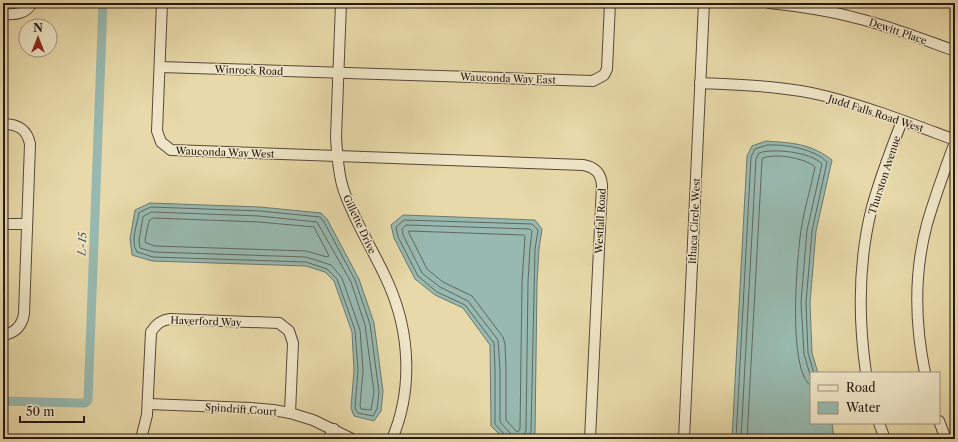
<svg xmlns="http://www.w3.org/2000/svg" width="958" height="442" viewBox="0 0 958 442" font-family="'Libre Caslon Text',serif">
  <rect width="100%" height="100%" fill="#e7d9a9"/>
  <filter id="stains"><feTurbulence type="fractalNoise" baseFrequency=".005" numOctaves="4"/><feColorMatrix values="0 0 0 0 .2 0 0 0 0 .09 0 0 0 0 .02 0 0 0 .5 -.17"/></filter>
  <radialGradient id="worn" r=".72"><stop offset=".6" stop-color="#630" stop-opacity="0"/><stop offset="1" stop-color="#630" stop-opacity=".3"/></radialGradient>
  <!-- water -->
  <g fill="#98b9af" stroke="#6b7970">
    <path d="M766,141C792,143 810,143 832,160L816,231L810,303L812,353L818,373H811V423H832L834,439H732L747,156L752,146Z"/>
    <polygon points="150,203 260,207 321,213 327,219 359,279 374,323 383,391 381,411 374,421 354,416 351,408 354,370 352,332 334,281 325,272 306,266 152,261 132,255 130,239 135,210"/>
    <polygon points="403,215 535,220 542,229 539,249 537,283 535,433 531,439 504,439 491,426 490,345 463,308 435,295 415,279 394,238 391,225"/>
  </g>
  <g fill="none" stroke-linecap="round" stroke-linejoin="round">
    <!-- shore -->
    <g stroke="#606860" stroke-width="1">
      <path d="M151,207L260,211L320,217L324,222L355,280L370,324L379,392L377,409L373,416L358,413L355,408L358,370L355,330L337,279L327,269L306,262L153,257L137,252C130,241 137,225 139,213Z"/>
      <polygon points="152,212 259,216 317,222 351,282 365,325 374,392 371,410 361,409 360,406 363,370 360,330 342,278 331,265 306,257 154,252 140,248 139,240 143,217"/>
      <polygon points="153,218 259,222 314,227 329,256 327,257 306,251 155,246 146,243 145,240 149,221"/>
      <polygon points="409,231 524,235 525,236 522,282 520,429 518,432 516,431 506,420 506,369 505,344 503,337 472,296 443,282 427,269 409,233"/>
      <polyline points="506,439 505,435 495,424 495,369 494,343 465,305 437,292 418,276 398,237 396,227 404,220 532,224 538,230 535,249 531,432 528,439"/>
      <polyline points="511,439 510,433 500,422 500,369 498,340 468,301 440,287 422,273 403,235 402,229 406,225 530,229 532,231 530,248 528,282 526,430 523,439"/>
      <path d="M736,439L751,157L755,149C759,148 763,146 767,145C785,144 815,149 827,162L812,231L806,303L808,353L814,373"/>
      <path d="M741,439L756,159L759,153C773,148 811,152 822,164L807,230L801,302L804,354L811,378"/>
      <path d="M747,439L762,160L763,158C776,153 805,158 815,167C811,188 804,209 801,230C797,258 787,370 811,386"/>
    </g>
    <!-- canal -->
    <polyline stroke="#98b9af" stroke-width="9" points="3,401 79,403 85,403 88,400 103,3"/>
    <!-- street casing -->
    <g stroke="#574838" stroke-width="12">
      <g id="street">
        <path d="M162,3L157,131L161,142L171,150L583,165C595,167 601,173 602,185L590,439"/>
        <path d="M341,3L336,137C337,154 338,172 343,188C354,222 375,252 389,285C410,333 413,390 392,439"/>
        <path d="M769,3C798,6 828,10 856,18C890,26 922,39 955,51"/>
        <path d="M3,14C15,15 26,14 32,3"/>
        <polyline points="160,67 593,81 604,75 607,69 610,3"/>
        <path d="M700,83C742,85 784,86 825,96C869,107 912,124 955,140"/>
        <path d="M3,124C18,124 27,129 30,144L24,314C22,326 15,333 3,335"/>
        <polyline points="3,224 26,224"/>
        <path d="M866,373C858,317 858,262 872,207C880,178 891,149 902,121"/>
        <path d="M925,373C915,324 914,272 927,224C935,196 945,169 955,142"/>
        <polyline points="148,404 251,408 273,410 290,413 313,420 352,439"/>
        <polyline points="939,421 946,439"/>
        <polyline points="879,423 885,439"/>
        <path d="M141,439L147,415L151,332C156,324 161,320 170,319L279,323L289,331L293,343L290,413"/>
        <polyline points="328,439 334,429"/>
        <polyline points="684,439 704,3"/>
      </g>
    </g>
    <!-- street -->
    <use href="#street" stroke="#efe6c7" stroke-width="10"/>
  </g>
  <g text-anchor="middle" stroke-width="3" stroke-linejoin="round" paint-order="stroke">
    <!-- street labels -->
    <g font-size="10" fill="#271812" stroke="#efe6c7">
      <text transform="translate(898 31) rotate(19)" y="4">Dewitt Place</text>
      <text transform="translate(249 70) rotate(2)" y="4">Winrock Road</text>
      <text transform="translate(508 78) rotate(2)" y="4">Wauconda Way East</text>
      <text transform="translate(876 113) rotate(18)" y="4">Judd Falls Road West</text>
      <text transform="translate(225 152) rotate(2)" y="4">Wauconda Way West</text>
      <text transform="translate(884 175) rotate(-72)" y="4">Thurston Avenue</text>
      <text transform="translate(600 221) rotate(-87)" y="4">Westfall Road</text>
      <text transform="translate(694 221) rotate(-87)" y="4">Ithaca Circle West</text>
      <text transform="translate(360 224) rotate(65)" y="4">Gillette Drive</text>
      <text transform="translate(206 321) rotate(2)" y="4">Haverford Way</text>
      <text transform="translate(241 409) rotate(4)" y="4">Spindrift Court</text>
    </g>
    <!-- water labels -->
    <g font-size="11" font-style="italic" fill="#4f5049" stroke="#efe6c7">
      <text transform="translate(82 244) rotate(-88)" y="4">L-15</text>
    </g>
  </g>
  <!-- margin -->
  <rect width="958" height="442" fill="none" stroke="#e7d9a9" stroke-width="16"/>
  <rect x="4" y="4" width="950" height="434" fill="none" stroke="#271812" stroke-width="2"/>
  <rect x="8" y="8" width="942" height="426" fill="none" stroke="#271812"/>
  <!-- legend -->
  <rect x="810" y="372" width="130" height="52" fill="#efe6c7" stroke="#9f947f"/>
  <rect x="818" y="385" width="20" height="6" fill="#efe6c7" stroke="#9f947f"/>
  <text x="846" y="392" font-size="12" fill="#271812">Road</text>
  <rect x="818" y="402" width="20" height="12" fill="#98b9af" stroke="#9f947f"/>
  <text x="846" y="412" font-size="12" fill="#271812">Water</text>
  <!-- north arrow -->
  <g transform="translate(38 38)"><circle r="19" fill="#efe6c7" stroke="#9f947f"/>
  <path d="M0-3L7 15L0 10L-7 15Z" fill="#8f2418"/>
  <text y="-6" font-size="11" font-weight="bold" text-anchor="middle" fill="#271812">N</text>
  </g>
  <!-- scale -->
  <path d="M20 416v6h64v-6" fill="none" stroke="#271812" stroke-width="2"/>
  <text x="26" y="416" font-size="12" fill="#271812" stroke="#efe6c7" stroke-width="3" paint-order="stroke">50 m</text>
  <rect width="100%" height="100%" filter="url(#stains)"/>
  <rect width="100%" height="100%" fill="url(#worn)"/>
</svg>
